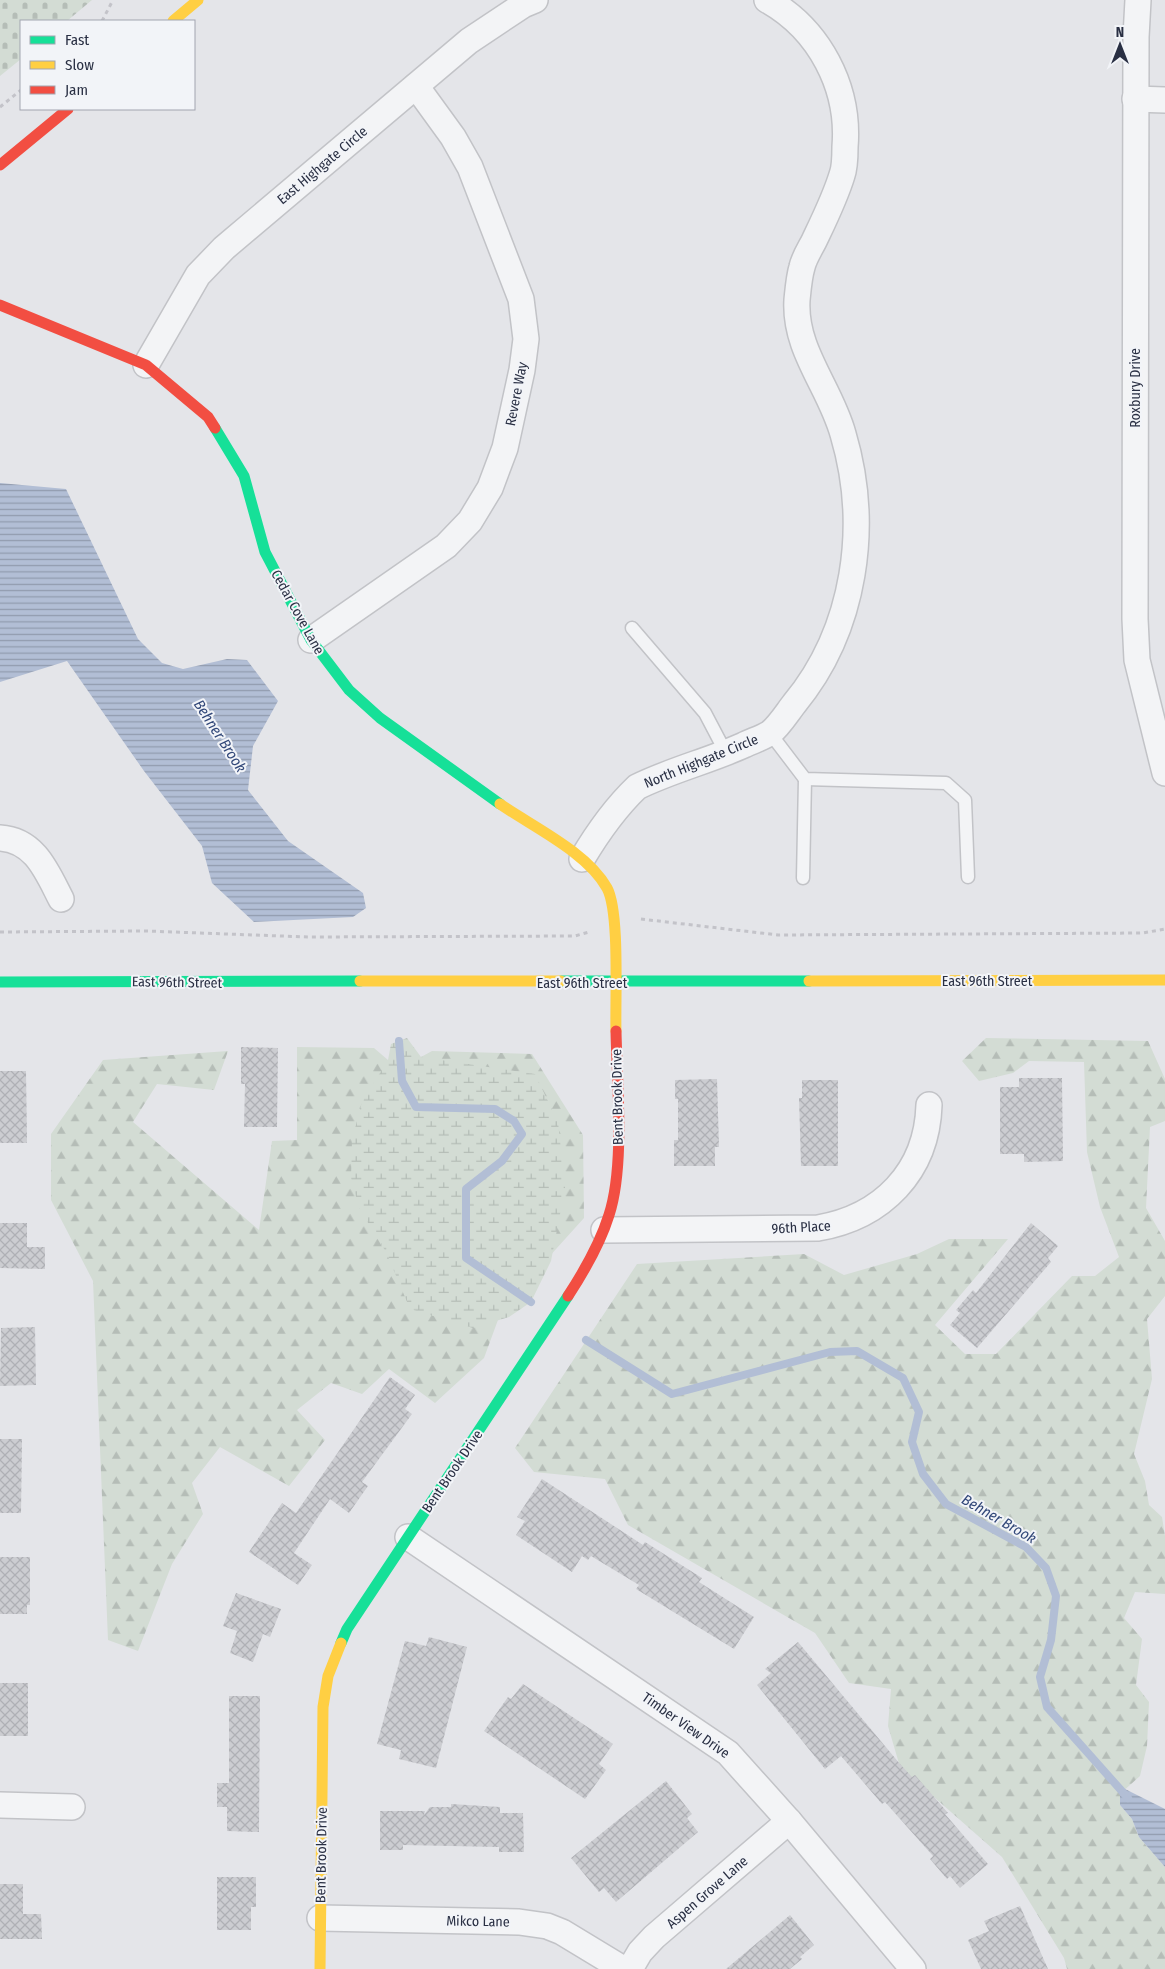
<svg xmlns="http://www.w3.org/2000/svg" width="1165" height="1969" viewBox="0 0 1165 1969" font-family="'Fira Sans Condensed',sans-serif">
  <defs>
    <pattern id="forest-firs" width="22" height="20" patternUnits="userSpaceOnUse" patternTransform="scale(1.25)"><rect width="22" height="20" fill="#d3dcd4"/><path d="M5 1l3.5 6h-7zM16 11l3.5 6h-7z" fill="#b5bdb7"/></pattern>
    <pattern id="wetland-marsh" width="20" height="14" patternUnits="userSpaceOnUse" patternTransform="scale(1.25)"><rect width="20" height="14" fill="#d3dcd4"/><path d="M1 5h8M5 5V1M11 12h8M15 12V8" fill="none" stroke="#b5bdb7"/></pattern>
    <pattern id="cemetery-stones" width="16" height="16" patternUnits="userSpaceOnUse" patternTransform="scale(1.25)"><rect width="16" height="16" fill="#d3dcd4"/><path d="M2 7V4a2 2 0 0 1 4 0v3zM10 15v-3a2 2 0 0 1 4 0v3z" fill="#b5bdb7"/></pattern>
    <pattern id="water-rules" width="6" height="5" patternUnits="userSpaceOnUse" patternTransform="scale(1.25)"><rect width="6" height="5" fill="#b2bed5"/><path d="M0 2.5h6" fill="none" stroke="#919bae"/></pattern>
    <pattern id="building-cross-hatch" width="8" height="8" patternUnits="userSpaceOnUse" patternTransform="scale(1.25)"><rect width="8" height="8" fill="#cccdd1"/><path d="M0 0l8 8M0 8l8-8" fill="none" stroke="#afb0b5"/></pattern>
  </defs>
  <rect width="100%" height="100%" fill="#e4e5e9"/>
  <!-- forest -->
  <g fill="url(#forest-firs)">
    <polygon points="986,1038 1148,1041 1165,1079 1165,1121 1150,1127 1146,1208 1165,1241 1165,1296 1147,1319 1152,1379 1134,1454 1145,1481 1149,1505 1162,1517 1165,1536 1165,1594 1135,1592 1124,1618 1142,1639 1136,1685 1149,1702 1147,1746 1140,1776 1120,1794 1120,1805 1132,1819 1139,1837 1165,1867 1165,1969 1067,1969 1064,1958 1002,1857 900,1767 888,1726 891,1689 849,1683 815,1633 628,1525 605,1479 534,1472 515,1448 637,1264 804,1254 844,1275 917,1254 949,1239 1008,1239 935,1325 965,1354 996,1354 1072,1276 1095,1276 1119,1257 1100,1207 1087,1152 1084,1062 1029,1061 1013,1073 979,1081 962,1061"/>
    <polygon points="297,1047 374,1048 388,1060 421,1057 432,1051 532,1054 583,1135 584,1218 502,1309 484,1358 435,1403 389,1369 362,1394 331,1383 297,1410 325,1440 289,1486 220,1447 192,1483 203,1514 172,1564 138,1651 108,1640 93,1281 51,1200 51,1134 103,1060 228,1051 214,1090 157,1084 133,1122 259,1230 272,1141 297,1140"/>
  </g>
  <!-- wetland -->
  <polygon fill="url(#wetland-marsh)" points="407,1038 421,1057 535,1074 558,1122 565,1188 551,1261 531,1302 509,1317 473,1328 410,1309 386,1252 359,1208 351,1178 352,1140 362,1102 388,1060 391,1044"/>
  <!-- cemetery -->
  <polygon fill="url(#cemetery-stones)" points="0,0 92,0 67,21 21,21 21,59 0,76"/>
  <!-- water -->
  <g fill="url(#water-rules)">
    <polygon points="0,483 66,489 138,639 162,663 183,669 227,659 247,660 278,701 253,746 248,790 288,841 363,893 366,908 353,917 254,922 212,883 202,846 144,771 67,661 0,682"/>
    <polygon points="1125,1789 1165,1809 1165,1867 1139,1837 1132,1819 1120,1805 1120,1794"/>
  </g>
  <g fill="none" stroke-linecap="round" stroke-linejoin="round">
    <!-- stream -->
    <g stroke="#b2bed5" stroke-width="8">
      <polyline points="399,1041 402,1081 416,1107 495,1109 514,1121 522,1134 502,1161 466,1189 466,1258 531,1302"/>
      <polyline points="586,1340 672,1394 830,1352 857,1351 903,1378 919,1412 912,1442 923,1474 946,1504 1026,1547 1046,1568 1056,1596 1051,1640 1040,1677 1047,1707 1128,1798"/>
    </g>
  </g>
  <!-- building -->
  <g fill="url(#building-cross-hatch)">
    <polygon points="241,1047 278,1048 277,1127 244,1127 245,1084 241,1084"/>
    <polygon points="0,1071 26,1071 27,1143 0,1143"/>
    <polygon points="1019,1078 1062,1078 1063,1161 1024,1162 1024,1154 1000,1154 1000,1087 1019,1087"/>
    <polygon points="717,1079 719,1147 715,1147 715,1166 674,1166 674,1140 678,1140 678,1099 675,1099 675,1080"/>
    <polygon points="802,1080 838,1080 838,1166 801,1166 799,1098 802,1098"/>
    <polygon points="0,1223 27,1223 27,1247 45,1247 45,1269 0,1268"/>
    <polygon points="1031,1223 1058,1246 1048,1258 1051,1262 977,1348 950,1325 960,1313 956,1310 973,1290 976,1293"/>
    <polygon points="35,1327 36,1385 0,1386 1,1328"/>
    <polygon points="390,1377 415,1395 405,1409 412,1414 362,1482 368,1486 349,1513 330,1499 294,1553 312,1565 298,1585 249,1552 282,1503 296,1513"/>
    <polygon points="0,1439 22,1439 21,1513 0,1513"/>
    <polygon points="542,1479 643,1545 645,1542 702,1578 699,1582 754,1617 734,1649 636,1589 639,1585 591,1556 588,1560 582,1556 572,1572 516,1535 525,1521 517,1517"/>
    <polygon points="0,1557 30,1557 30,1605 27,1605 27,1614 0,1614"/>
    <polygon points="236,1593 281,1609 270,1637 263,1634 253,1662 230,1653 237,1631 223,1626"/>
    <polygon points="429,1637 467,1647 436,1768 399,1759 401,1750 377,1744 405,1641 426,1646"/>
    <polygon points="798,1642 900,1764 912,1777 915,1775 948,1813 945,1814 988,1864 960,1888 950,1876 947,1879 930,1859 933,1856 885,1802 882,1804 841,1756 825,1769 757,1685 771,1673 765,1669"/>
    <rect x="0" y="1683" width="28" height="53"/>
    <polygon points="523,1684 613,1744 599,1764 606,1770 585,1799 484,1731 508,1697 511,1699"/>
    <polygon points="229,1696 260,1696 259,1832 227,1831 227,1807 217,1807 217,1783 229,1783"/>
    <polygon points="666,1781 692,1814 687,1818 698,1832 616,1902 604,1888 599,1892 571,1858"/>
    <polygon points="451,1804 500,1807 500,1813 523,1813 524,1852 499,1852 499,1847 403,1845 403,1850 380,1850 380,1811 425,1811 424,1815 430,1807 451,1807"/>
    <polygon points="217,1877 256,1877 256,1907 251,1907 251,1930 217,1930"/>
    <polygon points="0,1884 23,1884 23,1914 41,1914 42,1939 0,1939"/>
    <polygon points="1020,1906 1048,1969 981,1969 968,1940 989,1931 984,1921"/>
    <polygon points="790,1915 814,1945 800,1957 802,1959 790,1969 726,1969"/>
  </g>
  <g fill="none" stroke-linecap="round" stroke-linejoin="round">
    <!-- lane casing -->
    <g stroke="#c2c3c7" stroke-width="15">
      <g id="lane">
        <polyline points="632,628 705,713 726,753"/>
        <polyline points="770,733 805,779 946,783 965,800 968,877"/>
        <polyline points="803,878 805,779"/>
      </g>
    </g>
    <!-- street casing -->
    <g stroke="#c2c3c7" stroke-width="28">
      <g id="street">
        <polyline points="1138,0 1136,37 1135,619 1137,660 1165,773"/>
        <polyline points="1135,99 1165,100"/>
        <polyline points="146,365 198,275 224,248 469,41 523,5 535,0"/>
        <polyline points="311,640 446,546 470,521 490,488 505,448 522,370 526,339 521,299 470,167 453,137 416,86"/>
        <path d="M0,838C35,840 47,872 61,899"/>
        <path d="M582,859C598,832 614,809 637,787C671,770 709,761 744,745C752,741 762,738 770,733C779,726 787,713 794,704C856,629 870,525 843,434C830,387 794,350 797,300C798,290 799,277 802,267C804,258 810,249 814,241C824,220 835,198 842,175C845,167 845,156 845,147C850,87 819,29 767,0"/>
        <path d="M604,1230L818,1228C882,1217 927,1172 929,1105"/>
        <polyline points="408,1537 728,1753 789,1821 913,1969"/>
        <polyline points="0,1805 72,1807"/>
        <polyline points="320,1918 519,1922 547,1926 562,1932 623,1969"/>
        <polyline points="630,1969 640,1952 654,1937 789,1821"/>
      </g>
    </g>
    <!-- path -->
    <g stroke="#c3c3c9" stroke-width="3" stroke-dasharray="4 4" stroke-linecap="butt">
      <polyline points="102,21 113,0"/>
      <polyline points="0,107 21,90"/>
      <polyline points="641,919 778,935 1143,933 1165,929"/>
      <polyline points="0,932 146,931 308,937 575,936 589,932"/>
    </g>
    <!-- lane -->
    <use href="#lane" stroke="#f3f4f6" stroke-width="12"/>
    <!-- street -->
    <use href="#street" stroke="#f3f4f6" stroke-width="25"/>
    <!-- fast -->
    <g stroke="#16e098" stroke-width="11">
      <polyline points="215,428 244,476 265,552 311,640 349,690 380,718 500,804"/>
      <polyline points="561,981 809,981"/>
      <polyline points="0,982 360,981"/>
      <polyline points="341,1643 347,1629 568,1296"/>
    </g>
    <!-- slow -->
    <g stroke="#ffcf43" stroke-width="11">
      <polyline points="173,21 198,0"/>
      <path d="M500,804C533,827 587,852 607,888C620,912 615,1000 616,1031"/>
      <polyline points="360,981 561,981"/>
      <polyline points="809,981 1165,980"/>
      <polyline points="320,1969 323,1707 328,1676 341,1643"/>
    </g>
    <!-- jam -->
    <g stroke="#f24e42" stroke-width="11">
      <polyline points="0,165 68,109"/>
      <polyline points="0,305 146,365 208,417 215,428"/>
      <path d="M568,1296C585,1270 600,1244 609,1215C625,1166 617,1084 616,1031"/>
    </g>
  </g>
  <g text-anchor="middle" stroke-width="4" stroke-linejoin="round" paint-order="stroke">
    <!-- street labels -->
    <g font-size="14" fill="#292f43" stroke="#f2f4f8">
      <text transform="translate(322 165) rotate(-40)" y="5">East Highgate Circle</text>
      <text transform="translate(1135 388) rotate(-90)" y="5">Roxbury Drive</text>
      <text transform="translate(516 394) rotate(-79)" y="5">Revere Way</text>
      <text transform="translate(298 612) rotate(61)" y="5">Cedar Cove Lane</text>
      <text transform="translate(701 761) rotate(-22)" y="5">North Highgate Circle</text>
      <text x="987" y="986">East 96th Street</text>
      <text transform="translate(177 982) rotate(1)" y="5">East 96th Street</text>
      <text x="582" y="988">East 96th Street</text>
      <text transform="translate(617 1097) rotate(-91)" y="5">Bent Brook Drive</text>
      <text transform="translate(801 1227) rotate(-3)" y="5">96th Place</text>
      <text transform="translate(452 1471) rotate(-56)" y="5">Bent Brook Drive</text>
      <text transform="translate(686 1725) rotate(35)" y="5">Timber View Drive</text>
      <text transform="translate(321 1855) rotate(-89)" y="5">Bent Brook Drive</text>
      <text transform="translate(707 1892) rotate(-41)" y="5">Aspen Grove Lane</text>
      <text transform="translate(478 1921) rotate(1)" y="5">Mikco Lane</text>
    </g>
    <!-- water labels -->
    <g font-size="15" font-style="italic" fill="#324879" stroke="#f2f4f8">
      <text transform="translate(220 736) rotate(57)" y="5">Behner Brook</text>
      <text transform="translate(999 1519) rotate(30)" y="5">Behner Brook</text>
    </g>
  </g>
  <!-- legend -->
  <rect x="20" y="20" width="175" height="90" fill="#f2f4f8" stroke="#a2a5b0"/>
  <rect x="30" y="36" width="25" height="8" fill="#16e098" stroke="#a2a5b0"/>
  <text x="65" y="45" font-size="15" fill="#292f43">Fast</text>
  <rect x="30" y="61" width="25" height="8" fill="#ffcf43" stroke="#a2a5b0"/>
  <text x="65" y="70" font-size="15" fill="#292f43">Slow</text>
  <rect x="30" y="86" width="25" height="8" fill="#f24e42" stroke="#a2a5b0"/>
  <text x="65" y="95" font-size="15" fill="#292f43">Jam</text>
  <!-- north arrow -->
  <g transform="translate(1120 45)" stroke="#f2f4f8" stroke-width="4" paint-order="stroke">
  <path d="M0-4L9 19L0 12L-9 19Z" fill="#292f43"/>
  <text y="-8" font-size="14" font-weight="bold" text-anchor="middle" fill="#292f43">N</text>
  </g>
</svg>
